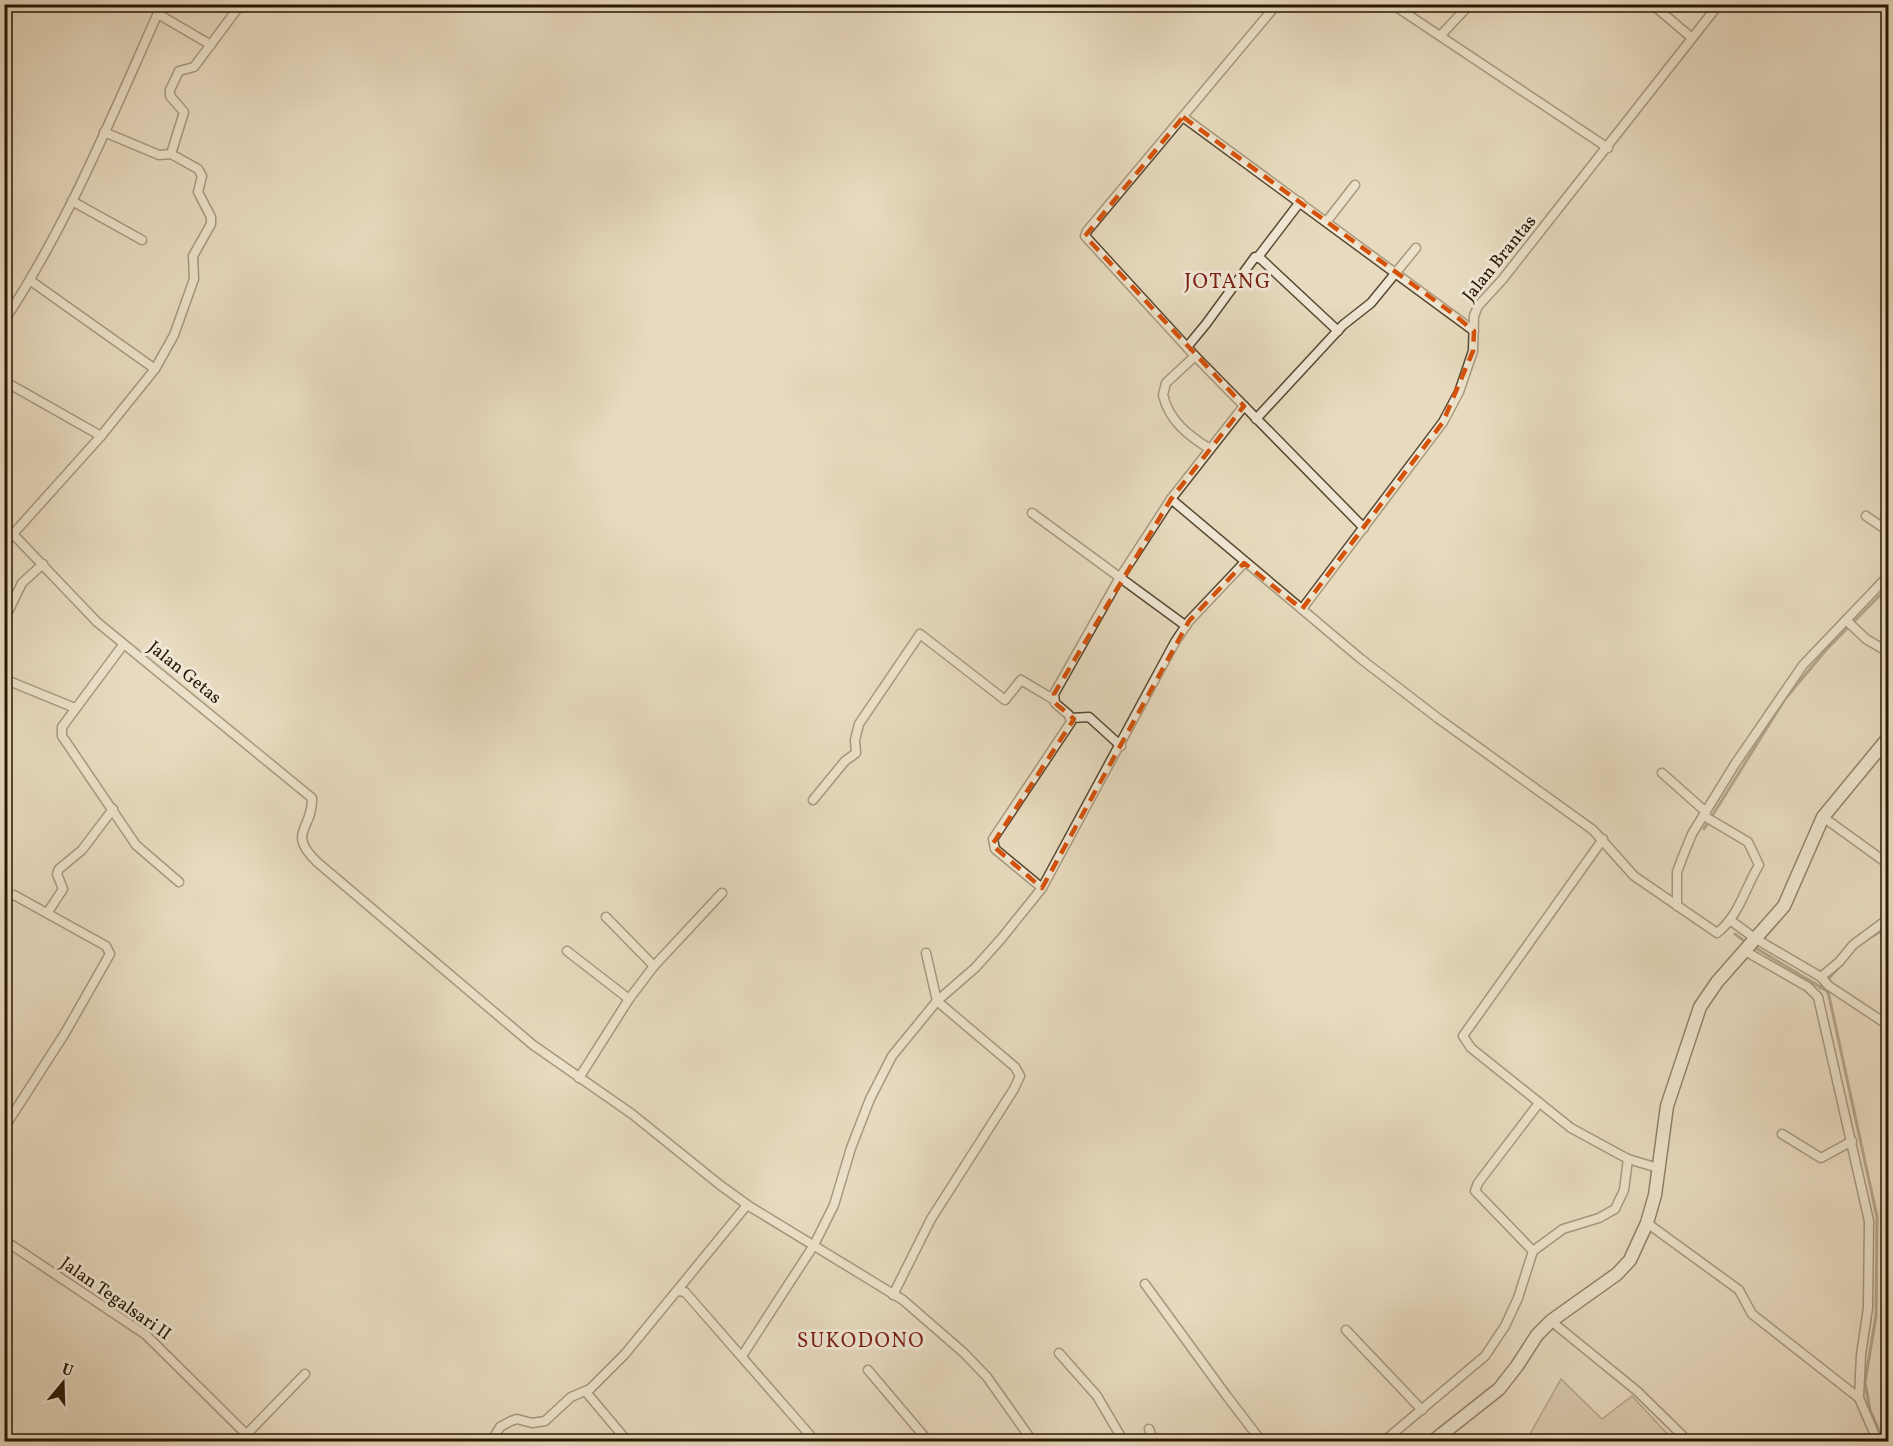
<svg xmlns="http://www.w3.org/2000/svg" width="1893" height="1446" viewBox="0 0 1893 1446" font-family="Vollkorn,serif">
  <rect width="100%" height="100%" fill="#e7dabe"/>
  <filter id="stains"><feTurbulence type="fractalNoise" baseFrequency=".00333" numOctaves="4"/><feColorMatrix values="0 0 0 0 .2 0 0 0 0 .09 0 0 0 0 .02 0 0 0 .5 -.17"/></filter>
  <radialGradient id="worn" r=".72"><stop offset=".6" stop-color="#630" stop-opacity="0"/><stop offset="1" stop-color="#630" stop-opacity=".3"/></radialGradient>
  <!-- green -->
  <polygon fill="#c7b99e" stroke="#786850" stroke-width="1.5" points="1561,1379 1602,1419 1632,1396 1674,1441 1526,1441"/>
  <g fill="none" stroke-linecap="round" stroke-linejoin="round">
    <!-- stream -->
    <g stroke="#74644c" stroke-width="3">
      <polyline points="1704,829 1785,699 1826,650 1888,587"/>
      <polyline points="1735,934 1748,944"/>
      <polyline points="1866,940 1888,927"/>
      <polyline points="1754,947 1827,991 1829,996 1877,1217 1876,1316 1865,1382 1870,1410 1884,1442"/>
      <polyline points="1820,988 1841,965"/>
    </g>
    <!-- street casing -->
    <g stroke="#584831" stroke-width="11">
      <g id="street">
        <polyline points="1277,4 1087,231 1085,236 1195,356 1364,528"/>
        <polyline points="1392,4 1608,148"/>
        <polyline points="1652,4 1692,38"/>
        <polyline points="158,14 211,45"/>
        <polyline points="1441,35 1470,4"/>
        <polyline points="1183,117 1474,331"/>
        <polyline points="171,154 184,112 170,96 170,90 179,71 194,67 241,4"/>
        <polyline points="72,201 142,240"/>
        <polyline points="1327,221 1355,185"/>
        <polyline points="1258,257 1300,202"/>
        <polyline points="31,281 155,369"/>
        <path d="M4,321C69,223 114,111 162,4"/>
        <polyline points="1187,347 1206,324 1255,257 1261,259 1338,331"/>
        <path d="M1195,356L1166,383L1163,395C1169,421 1189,436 1210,449"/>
        <polyline points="4,381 101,436"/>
        <polyline points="1256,419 1343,325 1371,303 1416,248"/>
        <polyline points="1171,499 1244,406"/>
        <polyline points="1032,513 1186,626"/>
        <polyline points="1866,516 1888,531"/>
        <path d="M4,530L12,533L97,622L312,798C313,830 286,832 317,862L533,1045L632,1114L720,1185L749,1206L903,1300L964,1353L987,1377L1033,1442"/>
        <polyline points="4,544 101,436 155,369 174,335 194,279 193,256 211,224 211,217 198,192 202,176 198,169 171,154 159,155 104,132"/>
        <polyline points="1302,609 1443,422 1459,392 1473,351 1474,316 1478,306 1502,280 1719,4"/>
        <polyline points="4,620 22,583 43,564"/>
        <polyline points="1846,620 1866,639 1888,652"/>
        <polyline points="123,645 62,727 62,736 136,845 179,882"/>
        <polyline points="4,679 75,708"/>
        <polyline points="1071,718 1089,717 1121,746"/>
        <polyline points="1662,773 1706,812"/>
        <polyline points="813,800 845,761 856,753 855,740 859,724 920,634 1005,700 1021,680 1053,699"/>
        <polyline points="1823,817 1888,864"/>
        <polyline points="1603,839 1463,1036 1471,1048 1571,1128 1628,1159 1658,1168"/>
        <path d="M1042,888L995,849L993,839L1071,722L1069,715L1055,703L1054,694L1119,579L1171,499L1361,659L1439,719L1593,830L1634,876L1717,933C1739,916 1745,888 1759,865L1748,842L1704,816"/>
        <polyline points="1677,906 1677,872 1683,856 1692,834 1735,764 1803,665 1888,576"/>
        <polyline points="48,912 63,889 57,874 59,869 82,850 113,809"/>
        <polyline points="606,917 654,966"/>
        <polyline points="1730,920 1756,939 1821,977 1829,986 1888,1025"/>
        <polyline points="567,951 629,999"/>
        <polyline points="1745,951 1808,987 1818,997 1869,1221 1868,1308 1861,1355 1859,1398 1878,1442"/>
        <polyline points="1821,977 1839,962 1853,945 1888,919"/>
        <polyline points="579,1078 629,999 654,966 722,893"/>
        <polyline points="4,1128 65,1033 110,954 106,946 14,895"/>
        <polyline points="1782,1134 1821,1158 1852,1141"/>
        <polyline points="1647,1223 1739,1290 1752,1314 1859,1398"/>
        <polyline points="4,1240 146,1335 254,1442"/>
        <polyline points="1533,1251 1475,1191 1478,1183 1539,1103"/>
        <polyline points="1145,1284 1226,1395 1262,1442"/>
        <polyline points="678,1291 685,1292 816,1442"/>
        <polyline points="893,1295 931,1219 1014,1089 1020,1076 1015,1067 937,1001 926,953"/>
        <polyline points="1551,1321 1637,1391 1689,1442"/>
        <polyline points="1346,1330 1422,1410"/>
        <polyline points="1059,1353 1097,1396 1124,1442"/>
        <polyline points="742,1356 814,1245 834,1205 851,1148 870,1099 892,1056 937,1001 975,968 1001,939 1042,888 1175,642 1189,621 1244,563"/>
        <polyline points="868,1370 929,1442"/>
        <polyline points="586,1392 628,1442"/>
        <polyline points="1149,1429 1154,1442"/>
        <polyline points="239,1442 305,1374"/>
        <polyline points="491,1442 500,1427 511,1421 517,1419 532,1423 545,1421 571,1397 590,1389 625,1354 747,1205"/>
        <polyline points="1383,1442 1485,1356 1505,1326 1518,1298 1533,1251 1563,1229 1599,1218 1615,1209 1624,1190 1628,1159"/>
      </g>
    </g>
    <!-- secondary casing -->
    <g stroke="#281702" stroke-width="15">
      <polyline id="secondary" points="1432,1442 1499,1389 1517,1366 1537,1335 1551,1321 1617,1274 1630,1260 1647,1223 1655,1195 1667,1106 1700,1007 1717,982 1784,906 1823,817 1888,738"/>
    </g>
    <!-- street -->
    <use href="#street" stroke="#efe7d5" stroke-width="8"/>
    <!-- secondary -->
    <use href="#secondary" stroke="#efe7d5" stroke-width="12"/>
  </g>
  <!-- marked area -->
  <path d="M0 0H1893V1446H0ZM1183,117L1452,313L1474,331L1473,351L1443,422L1302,609L1244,563L1189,621L1042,888L992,845L1074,719L1055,703L1054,694L1171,499L1244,406L1085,236Z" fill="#e7dabe" fill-opacity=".55" fill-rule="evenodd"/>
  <path fill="none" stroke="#d5520b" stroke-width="4.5" stroke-dasharray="12 8" stroke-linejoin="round" d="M1183,117L1452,313L1474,331L1473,351L1443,422L1302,609L1244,563L1189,621L1042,888L992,845L1074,719L1055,703L1054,694L1171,499L1244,406L1085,236Z"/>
  <g text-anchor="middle" stroke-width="6" stroke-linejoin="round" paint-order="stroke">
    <!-- street labels -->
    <g font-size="18" fill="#281702" stroke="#efe7d5">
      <text transform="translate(1499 258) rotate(-51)" y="6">Jalan Brantas</text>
      <text transform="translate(185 672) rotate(39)" y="6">Jalan Getas</text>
      <text transform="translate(116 1298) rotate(35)" y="6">Jalan Tegalsari II</text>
    </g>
    <!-- quarter labels -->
    <g font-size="21" letter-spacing="1.5" fill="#7a1f14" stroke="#efe7d5">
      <text x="1228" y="288">JOTANG</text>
      <text x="861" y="1347">SUKODONO</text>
    </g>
  </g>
  <!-- margin -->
  <rect width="1893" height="1446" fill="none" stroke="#e7dabe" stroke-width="24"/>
  <rect x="6" y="6" width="1881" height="1434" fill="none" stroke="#281702" stroke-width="3"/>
  <rect x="12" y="12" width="1869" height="1422" fill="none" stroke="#281702" stroke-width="1.5"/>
  <!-- north arrow -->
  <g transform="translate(63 1383) rotate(19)" stroke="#efe7d5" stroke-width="4.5" paint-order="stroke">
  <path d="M0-4.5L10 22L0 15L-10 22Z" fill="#281702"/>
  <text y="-9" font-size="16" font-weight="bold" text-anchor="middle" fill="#281702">U</text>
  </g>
  <rect width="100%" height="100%" filter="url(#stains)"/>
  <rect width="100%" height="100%" fill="url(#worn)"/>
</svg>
